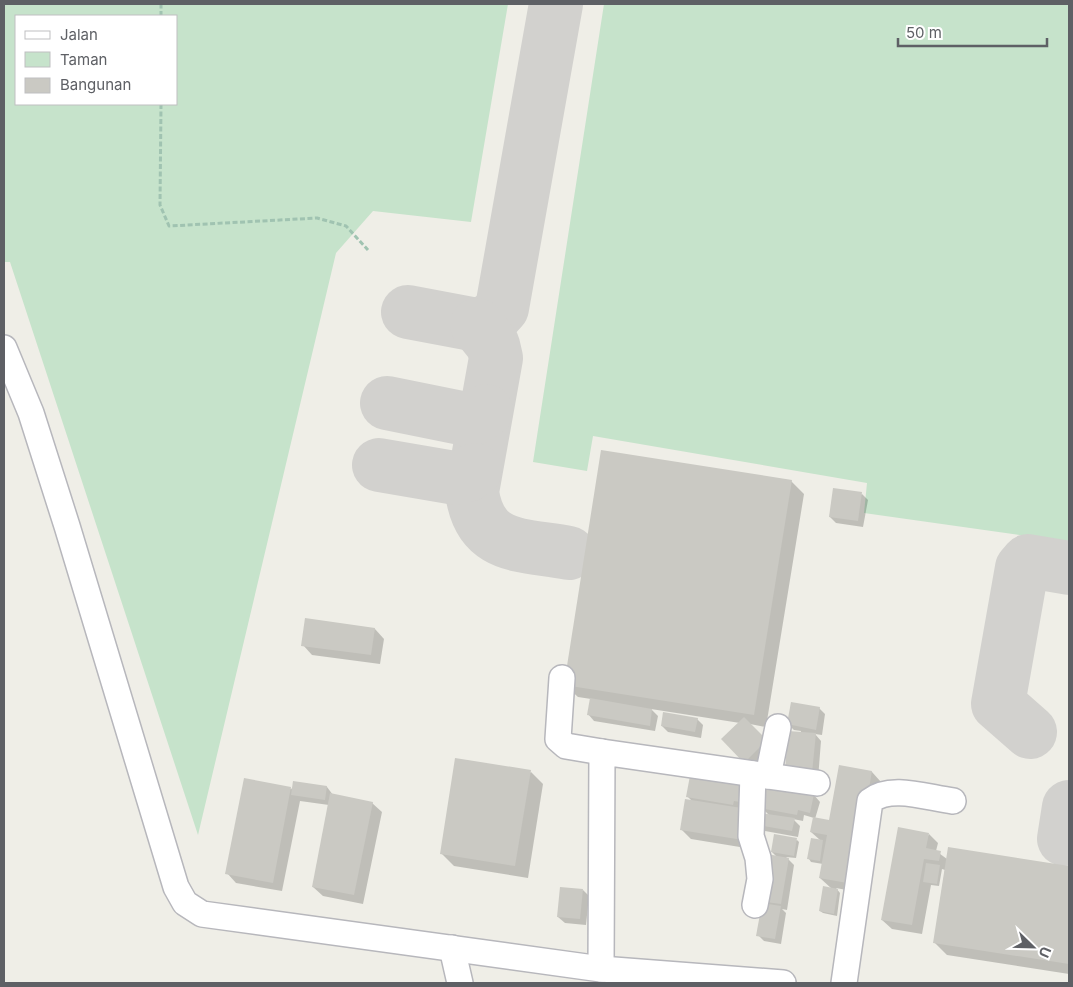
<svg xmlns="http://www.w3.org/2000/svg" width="1073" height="987" viewBox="0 0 1073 987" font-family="Inter,sans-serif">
  <rect width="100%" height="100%" fill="#efeee7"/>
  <!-- green -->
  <g fill="#c6e3cb" fill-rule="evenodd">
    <path d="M4,4H508L471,222L373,211L336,253L198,835L10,262H4ZM16,16H176V104H16Z"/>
    <polygon points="604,4 1069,4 1069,542 864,513 867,483 593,436 587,471 533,462"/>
  </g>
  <!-- shadow -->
  <g fill="#0003">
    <polygon points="791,481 804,494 766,727 750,724 772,747 751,768 723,739 740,723 651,709 658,716 655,731 594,721 588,714 591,699 578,697 565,685"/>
    <polygon points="862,494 868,500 863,527 836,523 830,517"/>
    <polygon points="375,629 384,639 380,664 312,655 303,645"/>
    <polygon points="819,708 825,714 822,735 815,734 821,741 818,779 792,776 801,731 794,730 788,724"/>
    <polygon points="697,719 703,725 701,738 668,732 662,726"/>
    <polygon points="693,767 756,811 752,849 691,839 681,829 692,801 688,797"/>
    <polygon points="840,767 872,772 881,782 862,893 836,888 840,893 837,916 823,913 820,911 832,889 820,878 823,864 811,862 809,859 820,840 811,832 814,818 804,815 803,821 793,819 800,826 798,837 765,831 759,825 769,815 761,807 814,795 820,802 815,819 830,821"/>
    <polygon points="531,772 543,784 528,878 454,866 441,853"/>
    <polygon points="327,787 333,795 372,803 382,812 363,904 323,896 313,887 329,805 300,801 282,891 236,883 227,873 291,788 293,791"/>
    <polygon points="929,834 938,843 936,851 947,859 949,848 1069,867 1069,974 947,955 934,942 945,870 942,869 939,886 931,885 922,934 892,929 882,920"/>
    <polygon points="797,840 799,842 796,858 786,857 794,865 787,910 782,909 786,913 781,944 764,941 758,935 777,857 772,852"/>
    <polygon points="583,890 589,896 586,925 565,923 558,917"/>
  </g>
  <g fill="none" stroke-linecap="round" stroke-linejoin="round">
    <!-- taxiway -->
    <g stroke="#d2d1ce" stroke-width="54">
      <polyline points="408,312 477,325 491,320 502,308 556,4"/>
      <path d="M477,325L493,345L496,358L472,492C480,550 521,544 569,553"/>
      <polyline points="387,403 471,420 486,411"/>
      <polyline points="379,465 455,478 467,475 475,470"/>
      <polyline points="1030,732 998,704 1022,568 1028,561 1069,568"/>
      <polyline points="1064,839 1069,807"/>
    </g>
  </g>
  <!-- building -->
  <g fill="#cac9c3">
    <polygon points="601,450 792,480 754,715 564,685"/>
    <polygon points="833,488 862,492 858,521 829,517"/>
    <polygon points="305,618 375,628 371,655 301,646"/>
    <polygon points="590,698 652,709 650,726 587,715"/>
    <polygon points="791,702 820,707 816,730 787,724"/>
    <polygon points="663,712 698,718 695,732 661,726"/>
    <polygon points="744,717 767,740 744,763 721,739"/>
    <polygon points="788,731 816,733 812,773 785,771"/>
    <polygon points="455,758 531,770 515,866 440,854"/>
    <polygon points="692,765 750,782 746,803 734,801 733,805 686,797"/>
    <polygon points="839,765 872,771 853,884 819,878 827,835 810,832 813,817 829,820"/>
    <polygon points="244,778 291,787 273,883 225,874"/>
    <polygon points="293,781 327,786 325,800 291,795"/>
    <polygon points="765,781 814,794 810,813 798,810 797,815 760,808"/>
    <polygon points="330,793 373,802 354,895 312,887"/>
    <polygon points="685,799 748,809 743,840 680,830"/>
    <polygon points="760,813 795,818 792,831 758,825"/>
    <polygon points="898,827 929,833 926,848 941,851 939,861 924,859 912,925 881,920"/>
    <polygon points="774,834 797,838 794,856 771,852"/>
    <polygon points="811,838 823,840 820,861 807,859"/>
    <polygon points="948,847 1069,866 1069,964 933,943"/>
    <polygon points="767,854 789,858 781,904 759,901"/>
    <polygon points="926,863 940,865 937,884 923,882"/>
    <polygon points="823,886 838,889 834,914 819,911"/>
    <polygon points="560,887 583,889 580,919 557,917"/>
    <polygon points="762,903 781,906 775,939 756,936"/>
  </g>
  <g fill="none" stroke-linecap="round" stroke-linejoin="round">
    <!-- minor casing -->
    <g stroke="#b7b7bc" stroke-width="28">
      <g id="minor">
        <polyline points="4,348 31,413 67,526 176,887 185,903 202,914 601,969 783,983"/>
        <polyline points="562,678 558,739 566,746 602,752"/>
        <polyline points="753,774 751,836 758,858 760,879 755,905"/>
        <polyline points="768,776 778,727"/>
        <polyline points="452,948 460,983"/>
        <polyline points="601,969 602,752 817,783"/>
        <path d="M844,983L870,801C891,784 928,798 953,801"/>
      </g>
    </g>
    <!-- path -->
    <g stroke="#a0c3b1" stroke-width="3" stroke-dasharray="5 2.5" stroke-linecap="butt">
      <polyline points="161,16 161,4"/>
      <polyline points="161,104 160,205 169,226 317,218 346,226 368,250"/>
    </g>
    <!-- minor -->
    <use href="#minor" stroke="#fff" stroke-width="25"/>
  </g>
  <!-- border -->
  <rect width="1073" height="987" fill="none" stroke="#5e6065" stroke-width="10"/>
  <!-- legend -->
  <rect x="15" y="15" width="162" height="90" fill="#ffffff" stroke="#bfbfc1"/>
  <rect x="25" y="31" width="25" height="8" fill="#ffffff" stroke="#bfbfc1"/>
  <text x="60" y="40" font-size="15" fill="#5e6065">Jalan</text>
  <rect x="25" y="52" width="25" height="15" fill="#c6e3cb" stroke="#bfbfc1"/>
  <text x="60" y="65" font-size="15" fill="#5e6065">Taman</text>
  <rect x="25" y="78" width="25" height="15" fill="#cac9c3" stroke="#bfbfc1"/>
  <text x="60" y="90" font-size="15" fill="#5e6065">Bangunan</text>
  <!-- north arrow -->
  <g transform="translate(1033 947) rotate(113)" stroke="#ffffff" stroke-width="4" paint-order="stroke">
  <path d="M0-4L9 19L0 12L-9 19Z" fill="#5e6065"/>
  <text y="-8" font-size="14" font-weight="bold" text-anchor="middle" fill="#5e6065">U</text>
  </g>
  <!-- scale -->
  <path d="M898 38v8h149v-8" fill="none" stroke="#5e6065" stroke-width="2.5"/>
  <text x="906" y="38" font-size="15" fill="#5e6065" stroke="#ffffff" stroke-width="4" paint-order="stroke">50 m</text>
</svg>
